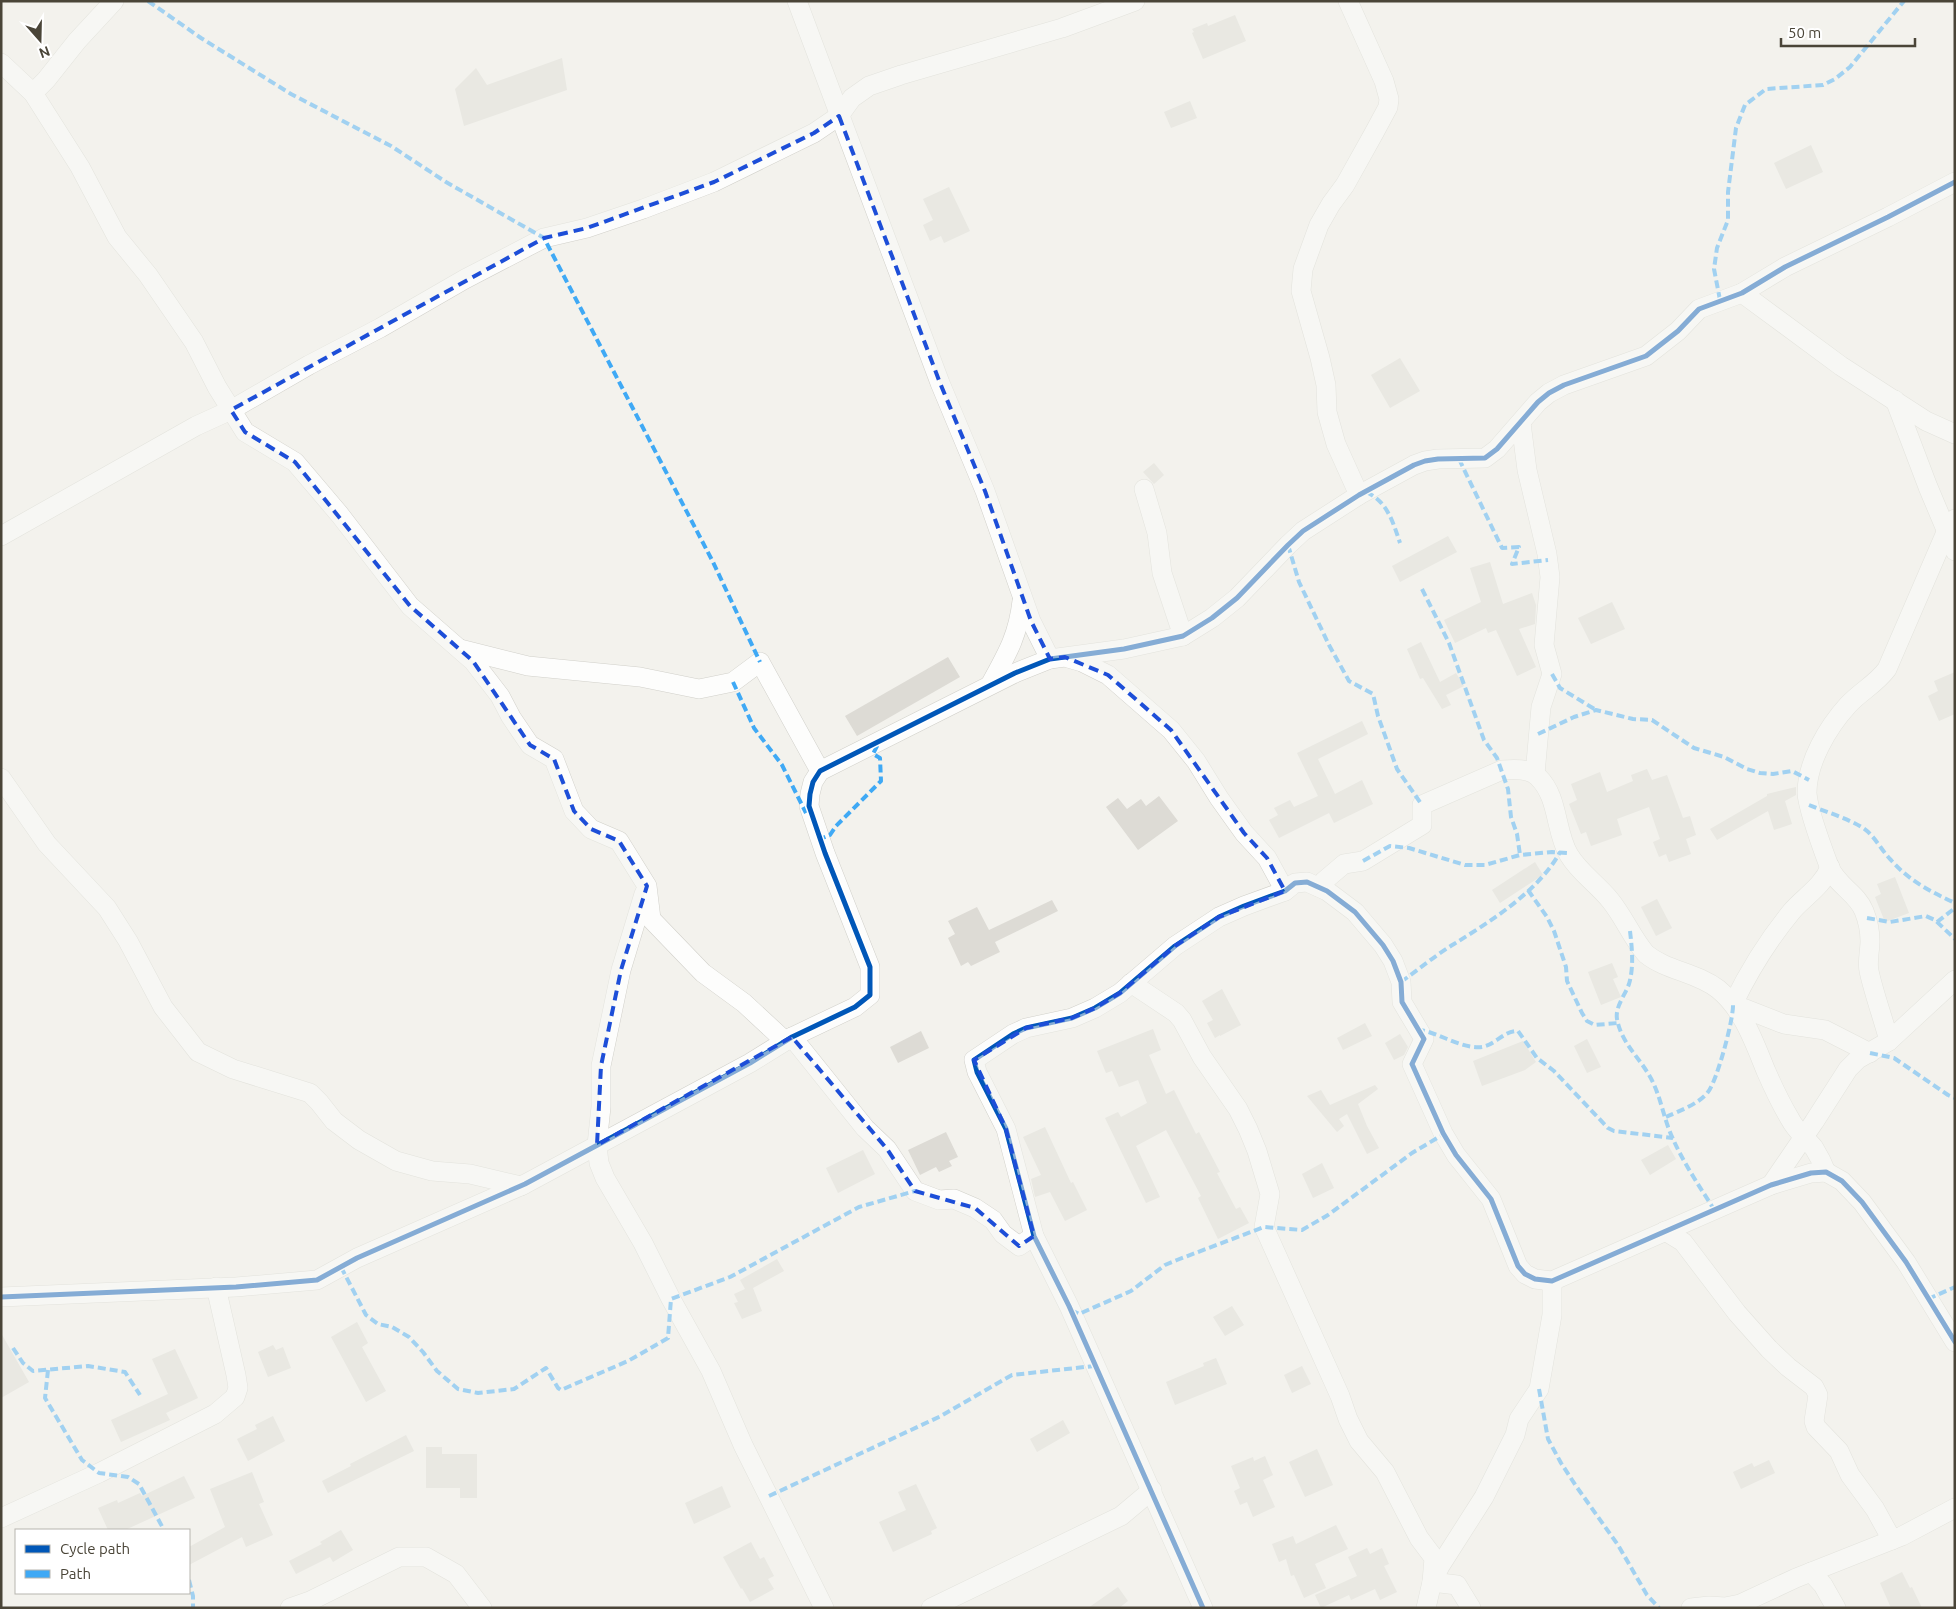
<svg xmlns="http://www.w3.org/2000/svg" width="1956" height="1609" viewBox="0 0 1956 1609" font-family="Ubuntu,sans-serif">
  <rect width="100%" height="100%" fill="#f3f2ed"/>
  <!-- building -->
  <g fill="#dddbd5">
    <polygon points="1235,15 1246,41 1203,59 1192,33 1194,32 1192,29 1207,23 1208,26"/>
    <polygon points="562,58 567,90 464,126 455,89 476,68 487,85"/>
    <polygon points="1190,101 1197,118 1171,128 1164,112"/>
    <polygon points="1811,145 1823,172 1786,189 1774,163"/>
    <polygon points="949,187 970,231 944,243 941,236 930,241 923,225 933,220 923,199"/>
    <polygon points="1400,358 1420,391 1390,408 1371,375"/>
    <polygon points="1154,463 1164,475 1154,484 1143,472"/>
    <polygon points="1448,536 1457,552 1400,582 1392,566"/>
    <polygon points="1490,562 1503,604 1532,593 1536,605 1535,624 1519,629 1536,667 1517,676 1496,630 1488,633 1486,628 1455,643 1444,620 1481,602 1470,568"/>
    <polygon points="1612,602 1625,629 1591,644 1578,618"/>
    <polygon points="1421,642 1440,682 1456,673 1464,686 1446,695 1451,705 1442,709 1423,678 1420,679 1407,649"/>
    <polygon points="948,657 960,677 857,736 845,716"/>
    <polygon points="1955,672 1955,714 1939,721 1928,696 1938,691 1934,681"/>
    <polygon points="1362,721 1368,734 1318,759 1335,794 1362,780 1373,804 1334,823 1329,813 1279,838 1269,820 1278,815 1274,808 1290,800 1294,807 1318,796 1297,753"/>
    <polygon points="1647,769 1652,780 1667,775 1683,818 1690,816 1696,835 1686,839 1691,854 1669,862 1666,854 1659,857 1653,842 1660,839 1649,807 1617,819 1622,835 1591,846 1586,832 1581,834 1569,804 1577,800 1571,784 1600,772 1607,792 1633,781 1631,775"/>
    <polygon points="1796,787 1796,795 1785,801 1792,824 1774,830 1768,811 1717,840 1710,829 1767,796 1767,794"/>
    <polygon points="1159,796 1178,821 1138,850 1106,807 1118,798 1127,809 1141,799 1146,806"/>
    <polygon points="1535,862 1543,875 1500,903 1492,890"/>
    <polygon points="1895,877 1909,913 1885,922 1875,897 1881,894 1877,884"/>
    <polygon points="1657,899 1672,928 1656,936 1641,907"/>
    <polygon points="1052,900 1058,911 995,942 1000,952 971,966 968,962 961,966 948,938 955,934 948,921 977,907 989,930"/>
    <polygon points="1612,963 1618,977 1613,979 1621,997 1601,1005 1588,972"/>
    <polygon points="1222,989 1241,1025 1220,1036 1220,1035 1215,1038 1207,1023 1213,1020 1202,1001"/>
    <polygon points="1365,1023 1372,1036 1343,1050 1337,1038"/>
    <polygon points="1153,1029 1161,1050 1149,1055 1166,1094 1174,1090 1196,1134 1199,1132 1220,1172 1217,1173 1236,1209 1240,1207 1249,1223 1218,1239 1198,1198 1201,1196 1166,1130 1136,1146 1160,1197 1146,1203 1105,1118 1118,1112 1121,1117 1147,1103 1138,1080 1119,1087 1112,1071 1106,1073 1097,1051"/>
    <polygon points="921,1031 929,1048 898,1063 890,1047"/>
    <polygon points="1400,1034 1408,1047 1404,1055 1394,1060 1385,1043"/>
    <polygon points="1587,1039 1601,1067 1587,1073 1574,1046"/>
    <polygon points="1523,1041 1536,1062 1525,1070 1482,1086 1473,1061"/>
    <polygon points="1375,1085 1378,1089 1358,1104 1367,1126 1379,1148 1367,1154 1347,1114 1339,1119 1344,1126 1337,1132 1307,1096 1321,1090 1330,1105"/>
    <polygon points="1045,1127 1071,1183 1073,1182 1087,1210 1065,1221 1050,1192 1035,1197 1031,1179 1041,1175 1023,1137"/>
    <polygon points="946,1132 958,1157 949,1161 952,1166 939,1172 936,1167 920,1175 908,1150"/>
    <polygon points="1668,1145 1676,1159 1650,1175 1641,1160"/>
    <polygon points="863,1150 875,1174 838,1193 826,1168"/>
    <polygon points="1322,1163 1334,1188 1313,1198 1302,1174"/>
    <polygon points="777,1259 784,1271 753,1288 762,1311 742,1319 734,1303 738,1302 734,1294 745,1289 740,1280"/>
    <polygon points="1232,1306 1244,1325 1225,1336 1213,1317"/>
    <polygon points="357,1322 368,1343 362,1347 386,1391 366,1402 331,1337"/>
    <polygon points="1,1333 29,1382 1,1398"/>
    <polygon points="273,1345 276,1350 283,1347 291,1368 268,1377 258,1352"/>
    <polygon points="175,1349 198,1398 166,1413 170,1420 121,1442 111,1420 168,1394 152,1359"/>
    <polygon points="1216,1358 1227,1384 1175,1405 1166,1382 1204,1366 1203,1363"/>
    <polygon points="1302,1366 1311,1384 1292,1393 1284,1375"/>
    <polygon points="273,1416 285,1441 248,1461 237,1439 257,1429 255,1425"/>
    <polygon points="1063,1420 1070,1433 1037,1452 1030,1439"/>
    <polygon points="406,1435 414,1451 328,1493 322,1481 351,1466 350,1464"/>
    <polygon points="426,1447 442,1447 442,1454 477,1454 477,1498 460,1498 460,1488 426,1488"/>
    <polygon points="1317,1449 1333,1485 1305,1497 1289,1462"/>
    <polygon points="1265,1456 1273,1475 1263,1480 1275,1507 1253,1517 1247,1502 1240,1505 1234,1491 1240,1488 1231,1466 1253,1457 1254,1461"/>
    <polygon points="1769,1460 1775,1473 1741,1489 1733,1472 1752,1463 1754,1467"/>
    <polygon points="252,1472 264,1502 259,1504 273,1535 246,1547 242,1537 189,1565 189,1547 225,1527 210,1489"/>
    <polygon points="184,1476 195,1498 125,1530 108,1530 98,1508 117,1500 118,1503 140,1493 142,1496"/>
    <polygon points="916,1484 937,1528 931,1531 932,1534 893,1552 879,1522 906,1510 898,1492"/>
    <polygon points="722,1486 731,1507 694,1524 685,1503"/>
    <polygon points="1336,1525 1348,1549 1315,1564 1326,1588 1304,1598 1294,1575 1291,1576 1286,1559 1279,1562 1272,1544 1293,1536 1296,1544"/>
    <polygon points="341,1530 353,1550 333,1562 330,1557 296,1574 289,1561 322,1544 320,1542"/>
    <polygon points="751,1542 760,1559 764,1557 774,1576 768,1579 774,1589 750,1602 742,1588 741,1589 723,1557"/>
    <polygon points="1367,1548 1370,1554 1382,1548 1389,1564 1384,1566 1397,1592 1380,1600 1375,1589 1351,1600 1349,1595 1321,1608 1315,1595 1357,1576 1348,1557"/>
    <polygon points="1902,1572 1910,1588 1912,1587 1922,1608 1891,1608 1880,1583"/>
    <polygon points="1118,1587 1128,1601 1119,1608 1088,1608"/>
  </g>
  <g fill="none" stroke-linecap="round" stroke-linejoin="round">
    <!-- street casing -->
    <g stroke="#d1d0ca" stroke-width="20">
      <g id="street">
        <polyline points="797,1 940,383 985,491 1031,621 1050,659"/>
        <polyline points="1348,1 1384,81 1389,99 1388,107 1374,133 1345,185 1331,204 1319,225 1303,269 1301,291 1320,358 1326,385 1327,412 1336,444 1359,495"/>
        <polyline points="1,63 33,93 80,167 117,237 148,275 194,342 217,387 245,432 295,462 340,515 410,606 473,661 500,696 511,717 530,745 554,759 574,811 591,829 619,841 647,886 651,919 703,973 744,1003 785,1041"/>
        <polyline points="33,93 46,80 77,41 114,1"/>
        <polyline points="1742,293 1841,366 1926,421 1955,434"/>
        <polyline points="1895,400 1928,487 1955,551"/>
        <polyline points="1521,423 1527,470 1547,554 1550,577 1544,645 1552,674 1541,707 1535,774"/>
        <polyline points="1144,489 1157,533 1162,573 1183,636"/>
        <polyline points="1,536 196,426 231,410 309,365 380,328 465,279 544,238 587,228 643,209 714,182 814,133 839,116 852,98 869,86 901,75 1062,28 1135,1"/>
        <polyline points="460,649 528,666 640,677 699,689 733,682 760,662 820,771"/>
        <polyline points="1068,658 1082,662 1108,675 1171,730 1196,761 1219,798 1244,833 1267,858 1285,891"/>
        <path d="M990,685C1007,654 1018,636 1022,601"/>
        <polyline points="1,778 47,844 107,908 128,941 163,1007 198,1052 233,1069 310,1093 319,1102 334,1121 359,1140 396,1161 432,1171 470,1174 521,1186"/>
        <path d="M1830,867C1823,886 1804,897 1792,911C1768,940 1749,971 1733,1004L1784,1024L1825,1030L1870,1053"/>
        <path d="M1319,887L1324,881L1344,864L1363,861L1422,825V805L1502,770C1513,769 1529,768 1538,777C1559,797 1555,832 1569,855C1579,872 1597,884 1610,900C1624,917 1632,938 1646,954C1667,971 1696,972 1718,989C1743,1009 1754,1042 1766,1071C1773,1087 1781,1104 1790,1119C1796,1131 1806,1138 1814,1148C1819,1156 1823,1164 1826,1172"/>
        <polyline points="644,894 621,970 601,1066 601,1107 597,1145 599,1163 605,1178 643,1243 671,1299 711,1371 743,1445 824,1608"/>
        <polyline points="1131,983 1176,1013 1182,1020 1202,1057 1238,1109 1248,1129 1257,1151 1270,1194 1264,1227 1340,1396 1348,1419 1359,1441 1385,1472 1419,1538 1434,1558 1432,1582 1457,1585 1471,1608"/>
        <polyline points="792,1037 865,1128 887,1149 915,1191 939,1200 954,1199 975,1208 993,1220 1003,1234 1019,1246 1034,1236"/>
        <path d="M1889,1041C1883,1018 1874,994 1869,971C1867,961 1870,951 1870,941C1870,930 1868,921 1864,911C1857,893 1836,885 1829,866C1823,850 1808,809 1807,793C1807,762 1828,727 1848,705C1861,691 1876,684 1887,669L1947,530L1955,519"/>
        <polyline points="1771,1185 1814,1122 1848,1069 1858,1059 1889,1041 1955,980"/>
        <polyline points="1665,1231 1683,1242 1737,1313 1769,1349 1788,1367 1814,1387 1818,1395 1814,1421 1816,1427 1839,1451 1850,1475 1875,1509 1892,1540"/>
        <polyline points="1,1297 236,1287 317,1280 357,1258 525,1184 750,1063 792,1037 855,1007 870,995 870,967 825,853 809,806 810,794 813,782 820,771 1015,673 1050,659 1124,649 1183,636 1212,618 1237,598 1288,545 1303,531 1359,495 1414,465 1425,461 1438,459 1485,458 1497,449 1538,402 1549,393 1564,385 1646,356 1678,331 1699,309 1742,293 1785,267 1888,217 1955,182"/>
        <polyline points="1,1518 99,1473 215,1414 235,1397 238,1388 236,1375 216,1287"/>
        <polyline points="1811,1572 1823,1585 1836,1608"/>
        <polyline points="290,1608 310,1601 399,1557 426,1557 456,1574 482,1608"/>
        <polyline points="931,1608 1121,1516 1152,1490"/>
        <polyline points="1203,1608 1069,1306 1034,1236 1006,1129 977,1072 974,1060 1013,1034 1026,1028 1072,1018 1095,1008 1120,993 1175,946 1219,917 1244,906 1285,891 1295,883 1307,882 1327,891 1355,912 1383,945 1393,961 1401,982 1402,1002 1424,1039 1412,1064 1443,1133 1456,1155 1491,1199 1518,1266 1525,1274 1535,1279 1552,1281 1771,1185 1811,1173 1826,1172 1842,1181 1862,1202 1906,1262 1955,1342"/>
        <polyline points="1426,1608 1432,1582 1440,1566 1484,1497 1515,1435 1519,1419 1539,1389 1552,1315 1552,1281"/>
        <polyline points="1691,1608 1709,1606 1725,1607 1740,1604 1796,1578 1902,1536 1955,1508"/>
      </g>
    </g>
    <!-- street -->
    <use href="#street" stroke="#fdfdfc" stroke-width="19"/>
    <!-- quiet -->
    <g stroke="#3fa9f5" stroke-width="4" stroke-dasharray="8 4" stroke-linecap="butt">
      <polyline points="148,1 201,38 291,94 391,146 446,182 544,238 713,562 760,662"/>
      <polyline points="1720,300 1714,269 1717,248 1728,220 1728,192 1736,128 1745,105 1766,89 1823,85 1835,79 1850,67 1904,1"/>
      <polyline points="1459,459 1502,548 1519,547 1512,564 1548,560"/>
      <path d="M1366,492C1387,501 1393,522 1400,543"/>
      <polyline points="1288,545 1299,582 1329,645 1349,681 1373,694 1378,716 1397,769 1422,805"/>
      <polyline points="1422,589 1449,643 1484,740 1497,758 1508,789 1511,817 1517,834 1520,855"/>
      <polyline points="1552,674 1560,688 1596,710"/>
      <polyline points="733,682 754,728 782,765 806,813"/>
      <polyline points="1538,734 1574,717 1596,710 1633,719 1652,720 1694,748 1724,757 1747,769 1760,773 1773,774 1792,771 1809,780"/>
      <path d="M1809,805C1826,812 1847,818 1863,828C1875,836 1881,850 1891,860C1908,880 1931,892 1955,903"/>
      <polyline points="819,837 820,839 830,835 836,826 881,781 880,758 873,754 879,742"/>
      <polyline points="1363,861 1390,846 1409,848 1465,865 1485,865 1520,855 1552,852 1567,853"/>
      <polyline points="1528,890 1547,917 1554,931 1566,967 1567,981 1582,1013 1587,1021 1595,1025 1618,1023"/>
      <polyline points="1867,918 1890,922 1926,916 1935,920 1955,939"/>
      <polyline points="1937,922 1955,908"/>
      <path d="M1630,931C1632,948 1634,967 1629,984C1625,995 1615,1007 1617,1019C1621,1042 1638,1056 1649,1075C1661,1095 1663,1118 1673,1139C1684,1164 1700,1187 1715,1211"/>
      <path d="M1401,982C1419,969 1436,955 1454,944C1491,921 1539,891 1560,852"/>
      <path d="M1422,1034L1421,1030C1441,1034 1462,1049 1482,1047C1495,1045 1505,1030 1518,1031L1537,1058L1554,1071L1608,1128L1614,1131L1673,1138"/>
      <polyline points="1870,1053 1894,1058 1948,1095 1955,1098"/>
      <path d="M1666,1117C1679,1111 1699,1104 1708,1092C1717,1081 1734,1018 1733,1004"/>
      <polyline points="341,1267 366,1315 378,1324 392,1327 409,1337 423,1352 437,1371 458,1389 478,1393 514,1389 546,1368 558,1388 561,1390 628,1361 668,1338 671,1299 730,1277 859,1207 915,1191"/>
      <polyline points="1928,1299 1955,1287"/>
      <polyline points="1071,1310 1079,1314 1131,1291 1165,1265 1177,1260 1264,1227 1302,1230 1328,1215 1412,1153 1444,1134"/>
      <polyline points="13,1348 23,1363 33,1371 88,1366 125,1372 140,1395"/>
      <polyline points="48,1370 45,1398 82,1460 99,1473 128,1477 139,1484 164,1530"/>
      <polyline points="1539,1389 1548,1439 1561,1463 1576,1486 1618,1545 1647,1595 1659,1608"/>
      <polyline points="769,1496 941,1416 1012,1375 1094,1366"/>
      <polyline points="189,1580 193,1596 193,1608"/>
    </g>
    <!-- cycleway casing -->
    <g stroke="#fff" stroke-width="8">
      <g id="cycleway">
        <polyline points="1,1297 236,1287 317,1280 357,1258 525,1184 750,1063 792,1037 855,1007 870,995 870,967 825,853 809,806 810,794 813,782 820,771 1015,673 1050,659 1124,649 1183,636 1212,618 1237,598 1288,545 1303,531 1359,495 1414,465 1425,461 1438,459 1485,458 1497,449 1538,402 1549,393 1564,385 1646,356 1678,331 1699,309 1742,293 1785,267 1888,217 1955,182"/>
        <polyline points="1203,1608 1069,1306 1034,1236 1006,1129 977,1072 974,1060 1013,1034 1026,1028 1072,1018 1095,1008 1120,993 1175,946 1219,917 1244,906 1285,891 1295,883 1307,882 1327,891 1355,912 1383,945 1393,961 1401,982 1402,1002 1424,1039 1412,1064 1443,1133 1456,1155 1491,1199 1518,1266 1525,1274 1535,1279 1552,1281 1771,1185 1811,1173 1826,1172 1842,1181 1862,1202 1906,1262 1955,1342"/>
      </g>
    </g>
    <!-- cycleway -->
    <use href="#cycleway" stroke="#0057b8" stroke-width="5"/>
  </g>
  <!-- marked area -->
  <path d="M0 0H1956V1609H0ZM839,116L940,383L985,491L1031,621L1050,659L1065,657L1108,675L1171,730L1244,833L1267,858L1285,891L1219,917L1175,946L1120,993L1095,1008L1072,1018L1026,1028L974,1060L1006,1129L1034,1236L1019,1246L975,1208L915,1191L887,1149L792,1037L597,1145L601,1066L621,970L647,886L619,841L591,829L574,811L554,759L530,745L473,661L410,606L295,462L245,432L231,410L544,238L587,228L714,182L814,133Z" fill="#f3f2ed" fill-opacity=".55" fill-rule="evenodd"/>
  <path fill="none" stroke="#1d4ed8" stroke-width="4" stroke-dasharray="10 6" stroke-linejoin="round" d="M839,116L940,383L985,491L1031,621L1050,659L1065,657L1108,675L1171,730L1244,833L1267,858L1285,891L1219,917L1175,946L1120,993L1095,1008L1072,1018L1026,1028L974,1060L1006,1129L1034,1236L1019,1246L975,1208L915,1191L887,1149L792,1037L597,1145L601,1066L621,970L647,886L619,841L591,829L574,811L554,759L530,745L473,661L410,606L295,462L245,432L231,410L544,238L587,228L714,182L814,133Z"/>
  <!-- border -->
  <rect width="1956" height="1609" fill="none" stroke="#4a4538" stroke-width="5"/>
  <!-- legend -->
  <rect x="15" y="1529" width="175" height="65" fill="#ffffff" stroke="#b7b5af"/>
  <rect x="25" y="1545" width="25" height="8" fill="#0057b8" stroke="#b7b5af"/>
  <text x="60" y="1554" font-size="15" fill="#4a4538">Cycle path</text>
  <rect x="25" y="1570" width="25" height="8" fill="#3fa9f5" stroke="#b7b5af"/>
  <text x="60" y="1579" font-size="15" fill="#4a4538">Path</text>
  <!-- north arrow -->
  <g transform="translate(40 40) rotate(160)" stroke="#ffffff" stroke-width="4" paint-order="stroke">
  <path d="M0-4L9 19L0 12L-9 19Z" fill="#4a4538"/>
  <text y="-8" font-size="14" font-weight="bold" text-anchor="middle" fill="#4a4538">N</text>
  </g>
  <!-- scale -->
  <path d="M1781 38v8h134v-8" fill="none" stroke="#4a4538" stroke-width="2.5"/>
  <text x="1788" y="38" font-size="15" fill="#4a4538" stroke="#ffffff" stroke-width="4" paint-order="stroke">50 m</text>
</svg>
